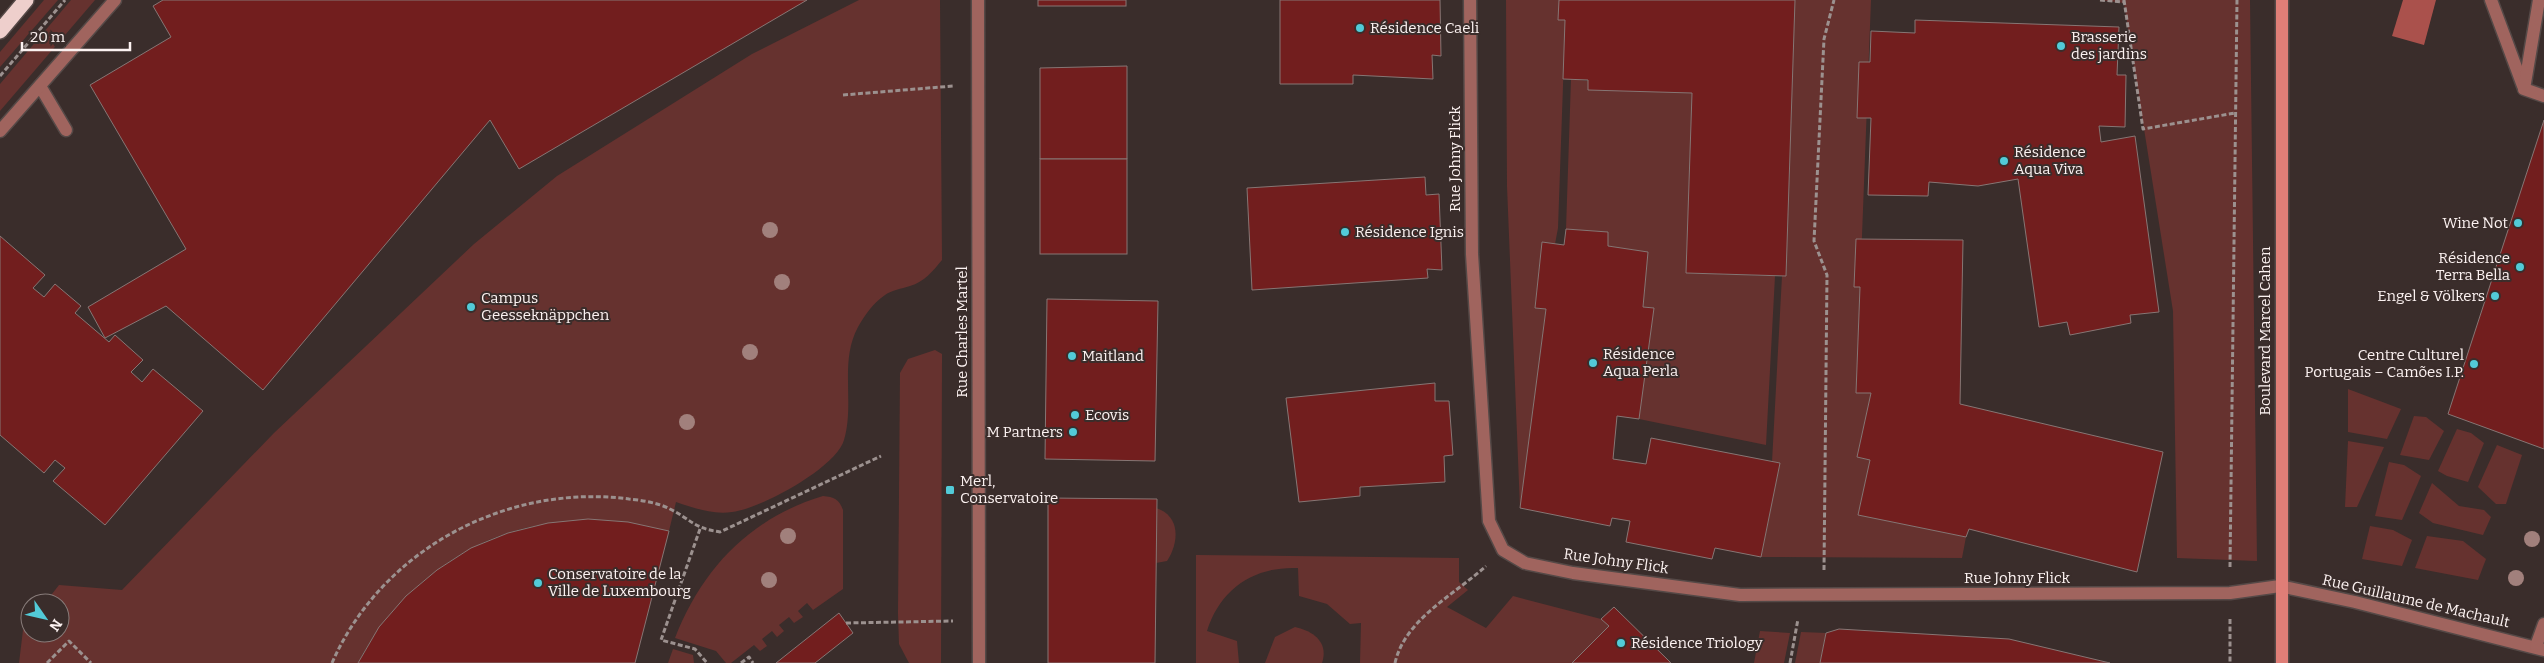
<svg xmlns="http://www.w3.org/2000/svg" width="2544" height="663" viewBox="0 0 2544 663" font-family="Bitter,serif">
  <rect width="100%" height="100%" fill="#3a2d2b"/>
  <!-- green -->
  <g fill="#66322f">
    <polygon points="44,0 58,0 0,67 0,52"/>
    <polygon points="71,0 95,0 0,111 0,84"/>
    <path d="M859,0H940L942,260C933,271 924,282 910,286C901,289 892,290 885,295C873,303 865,315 858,327C839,362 855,403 844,440C836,468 760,509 732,512C713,515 694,508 676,502L669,531C641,529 613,528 585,526C573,525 559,522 547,524C467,534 394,593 358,663H19L23,630L30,621V633H60V603H45L59,585L122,590L274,433L474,244L557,176L752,54Z"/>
    <polygon points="1506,0 1566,0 1558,228 1555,244 1542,242 1535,308 1546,309 1520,508 1507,186"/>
    <polygon points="1795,0 1871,0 1856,393 1871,393 1857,457 1870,460 1858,515 1966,537 1962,558 1761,557 1780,463 1772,462 1782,276 1786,276"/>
    <polygon points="2100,0 2250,0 2257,561 2177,558 2173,311 2124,3"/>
    <polygon points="1571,79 1692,93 1686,273 1775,276 1766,445 1639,419 1654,308 1643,307 1648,252 1608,246 1608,232 1566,229"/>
    <polygon points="935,350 942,354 941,663 909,663 899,644 898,614 900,373 908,359"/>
    <polygon points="2348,389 2401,409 2387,439 2348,432"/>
    <polygon points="2414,416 2426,417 2444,431 2429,460 2400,455"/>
    <polygon points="2457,429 2471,433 2484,443 2468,482 2447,476 2438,471"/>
    <polygon points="2348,441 2384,447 2357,507 2345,507"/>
    <polygon points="2497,445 2522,455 2506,504 2496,504 2478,487"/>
    <polygon points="2389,462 2404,465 2421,476 2402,520 2375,516"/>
    <polygon points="2432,483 2459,506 2484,510 2491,517 2483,535 2433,523 2419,513"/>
    <path d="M823,496C834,497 839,499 843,510V589L813,610L807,603L798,611L803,617L794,623L789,617L779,625L784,631L777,637L772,631L762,639L767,646L760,651L754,645L731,663H726L716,651L675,638C702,569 750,518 823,496Z"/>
    <path d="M1156,508C1181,516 1179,543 1167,561L1156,563Z"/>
    <polygon points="2370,526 2393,530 2412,540 2402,566 2362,559"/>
    <polygon points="2427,536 2463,541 2486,559 2478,580 2415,568"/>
    <path d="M1196,555L1459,558V582L1468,590L1447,607L1486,628L1513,596L1601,619L1609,626L1572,663H1360L1361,623L1350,624L1327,604L1299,596L1298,568C1254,566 1220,589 1207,631L1237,641L1239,663H1196Z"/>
    <path d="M1295,627C1313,631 1329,642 1322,663H1265L1275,637Z"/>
    <polygon points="1760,631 1790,633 1784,663 1754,663"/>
    <polygon points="1801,632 1826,633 1820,663 1795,663"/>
    <polygon points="673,649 693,655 694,663 668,663"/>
  </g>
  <!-- water -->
  <polygon fill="#aa514c" points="2403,0 2436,0 2424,45 2392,36"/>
  <!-- building -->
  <g fill="#721e1e" stroke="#867674">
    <polygon points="163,0 807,0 519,169 490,120 263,390 166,306 105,338 88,307 186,249 90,85 171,37 153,6"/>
    <rect x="1038" y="0" width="88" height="6"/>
    <polygon points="1280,0 1440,0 1441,56 1432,55 1433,79 1353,75 1353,84 1280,84"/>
    <polygon points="1559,0 1795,0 1786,276 1686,273 1692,93 1588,90 1588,80 1563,79 1565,20 1558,20"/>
    <polygon points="1915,20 2119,27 2117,75 2126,75 2125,127 2099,126 2101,142 2135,136 2159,312 2130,315 2131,323 2070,335 2067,322 2039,327 2018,179 1978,186 1929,182 1928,196 1868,195 1871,118 1857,118 1859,62 1870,62 1871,31 1915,33"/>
    <polygon points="1127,66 1127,159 1040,159 1040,68"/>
    <polygon points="2544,120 2544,449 2448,414"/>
    <rect x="1040" y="159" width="87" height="95"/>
    <polygon points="1425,177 1426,195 1439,194 1442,270 1427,269 1428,278 1252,290 1247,188"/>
    <polygon points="1566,229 1608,232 1608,246 1648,252 1643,307 1654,308 1639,419 1617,416 1613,459 1646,464 1651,438 1780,463 1761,557 1715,548 1712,559 1626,542 1630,521 1612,518 1610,526 1520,508 1546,309 1535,308 1542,242 1564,245"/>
    <polygon points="0,236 45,275 33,288 44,297 55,284 81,306 75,313 109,342 115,335 143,360 131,372 142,382 153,369 203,411 105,525 53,481 65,468 55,460 44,473 0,435"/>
    <polygon points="1856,239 1963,240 1960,404 2163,452 2137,572 1969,529 1966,537 1858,515 1870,460 1857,457 1871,393 1856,393 1860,287 1854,287"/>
    <polygon points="1047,299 1158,301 1155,461 1045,459"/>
    <polygon points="1435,383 1435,401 1449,401 1453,455 1444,456 1445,482 1360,487 1360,496 1299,502 1286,398"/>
    <polygon points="1048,498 1157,499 1155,663 1048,663"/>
    <polygon points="588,519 628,522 669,531 635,663 358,663 379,627 406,596 437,570 471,548 508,533 548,523"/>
    <polygon points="1614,607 1667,659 1671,663 1572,663 1609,626 1601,619"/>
    <polygon points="839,613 853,633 815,663 776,663"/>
    <polygon points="1839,629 2009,639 2110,663 1820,663 1826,633"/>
  </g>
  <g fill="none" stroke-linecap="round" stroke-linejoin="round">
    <!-- lane casing -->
    <g stroke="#554947" stroke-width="15">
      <g id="lane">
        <polyline points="40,86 66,130"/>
        <polyline points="0,131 115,0"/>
      </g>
    </g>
    <!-- street casing -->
    <g stroke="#554947" stroke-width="15">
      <g id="street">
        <polyline points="978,0 979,663"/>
        <polyline points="1470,0 1472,254 1489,521 1503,550 1525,563 1573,573 1740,595 2230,593 2280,586 2355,602 2544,650"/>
        <polyline points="2491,0 2523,86"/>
        <polyline points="2539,0 2524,89 2544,96"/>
        <polyline points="2536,646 2544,624"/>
      </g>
    </g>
    <!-- secondary casing -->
    <g stroke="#554947" stroke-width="15">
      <polyline id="secondary" points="2282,663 2282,0"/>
    </g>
    <!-- highway casing -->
    <g stroke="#554947" stroke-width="18">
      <polyline id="highway" points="0,31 26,0"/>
    </g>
    <!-- path -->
    <g stroke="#9c918f" stroke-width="3" stroke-dasharray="5 2.5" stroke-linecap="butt">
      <polyline points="2100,0 2124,2"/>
      <polyline points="2124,0 2143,129 2235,113"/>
      <polyline points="0,76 65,0"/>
      <polyline points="843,95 953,86"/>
      <polyline points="700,529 661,640 695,649 707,663"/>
      <polyline points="2230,567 2237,0"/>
      <polyline points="1824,570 1827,275 1814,241 1824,39 1834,0"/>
      <polyline points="2230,619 2230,663"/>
      <polyline points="846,623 953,621"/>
      <polyline points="47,663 69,641 91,663"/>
      <path d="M332,663C382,549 507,483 629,499C641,500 659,503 670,509C692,520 693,528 720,532L881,456"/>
      <polyline points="741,663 749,657 753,663"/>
      <path d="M1395,663C1405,619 1454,595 1486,566"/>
      <polyline points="1790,663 1798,619"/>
    </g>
    <!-- lane -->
    <use href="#lane" stroke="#a0645e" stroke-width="12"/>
    <!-- street -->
    <use href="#street" stroke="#a0645e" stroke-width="12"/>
    <!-- secondary -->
    <use href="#secondary" stroke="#df7e77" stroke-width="12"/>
    <!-- highway -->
    <use href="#highway" stroke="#eecfcc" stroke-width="15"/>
  </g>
  <!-- trees -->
  <g fill="#a1807c">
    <circle cx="770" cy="230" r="8"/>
    <circle cx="782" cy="282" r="8"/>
    <circle cx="750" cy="352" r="8"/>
    <circle cx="687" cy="422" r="8"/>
    <circle cx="788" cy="536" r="8"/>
    <circle cx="2532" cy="539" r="8"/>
    <circle cx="2516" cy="578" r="8"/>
    <circle cx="769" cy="580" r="8"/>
  </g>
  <!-- markers -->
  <g fill="#52cbd8" stroke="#3a2d2b" stroke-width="2">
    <circle cx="1360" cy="28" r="5"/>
    <circle cx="2061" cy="46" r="5"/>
    <circle cx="2004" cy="161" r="5"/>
    <circle cx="2518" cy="223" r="5"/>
    <circle cx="1345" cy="232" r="5"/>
    <circle cx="2520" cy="267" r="5"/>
    <circle cx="2495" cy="296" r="5"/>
    <circle cx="471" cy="307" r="5"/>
    <circle cx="1072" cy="356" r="5"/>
    <circle cx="1593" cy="363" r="5"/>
    <circle cx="2474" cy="364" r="5"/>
    <circle cx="1075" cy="415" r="5"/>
    <circle cx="1073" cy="432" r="5"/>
    <rect x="945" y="485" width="10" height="10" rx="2.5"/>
    <circle cx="538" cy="583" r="5"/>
    <circle cx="1621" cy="643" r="5"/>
  </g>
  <g text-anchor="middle" stroke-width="4" stroke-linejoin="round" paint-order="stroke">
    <!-- poi labels -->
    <g font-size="15" fill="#fcf2f1" stroke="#3a2d2b" text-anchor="start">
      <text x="1370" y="33">Résidence Caeli</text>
      <text x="2071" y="42">Brasserie<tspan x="2071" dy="17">des jardins</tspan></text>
      <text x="2014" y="157">Résidence<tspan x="2014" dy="17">Aqua Viva</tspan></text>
      <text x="2508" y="228" text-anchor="end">Wine Not</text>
      <text x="1355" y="237">Résidence Ignis</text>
      <text x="2510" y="263" text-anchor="end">Résidence<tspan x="2510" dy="17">Terra Bella</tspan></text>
      <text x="2485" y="301" text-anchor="end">Engel &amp; Völkers</text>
      <text x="481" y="303">Campus<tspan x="481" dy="17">Geesseknäppchen</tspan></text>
      <text x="1603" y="359">Résidence<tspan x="1603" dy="17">Aqua Perla</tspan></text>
      <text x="2464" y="360" text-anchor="end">Centre Culturel<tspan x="2464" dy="17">Portugais – Camões I.P.</tspan></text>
      <text x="1082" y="361">Maitland</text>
      <text x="1085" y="420">Ecovis</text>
      <text x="1063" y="437" text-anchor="end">M Partners</text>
      <text x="960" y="486">Merl,<tspan x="960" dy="17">Conservatoire</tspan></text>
      <text x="548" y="579">Conservatoire de la<tspan x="548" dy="17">Ville de Luxembourg</tspan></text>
      <text x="1631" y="648">Résidence Triology</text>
    </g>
    <!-- street labels -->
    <g font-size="15" fill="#fcf2f1" stroke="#3a2d2b">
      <text transform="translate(1455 159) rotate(-90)" y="5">Rue Johny Flick</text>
      <text transform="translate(2265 331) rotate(-90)" y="5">Boulevard Marcel Cahen</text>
      <text transform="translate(962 332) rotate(-90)" y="5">Rue Charles Martel</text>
      <text transform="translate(1616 561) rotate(8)" y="5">Rue Johny Flick</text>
      <text x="2017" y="583">Rue Johny Flick</text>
      <text transform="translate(2416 601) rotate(13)" y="5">Rue Guillaume de Machault</text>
    </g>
  </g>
  <!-- north arrow -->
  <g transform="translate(45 618) rotate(124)"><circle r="24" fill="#3a2d2b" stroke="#887c7a"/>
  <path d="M0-4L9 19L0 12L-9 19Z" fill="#52cbd8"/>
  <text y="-8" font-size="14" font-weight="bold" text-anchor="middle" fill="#fcf2f1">N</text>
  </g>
  <!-- scale -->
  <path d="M22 42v8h108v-8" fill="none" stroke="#fcf2f1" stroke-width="2.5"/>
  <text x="30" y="42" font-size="15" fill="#fcf2f1" stroke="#3a2d2b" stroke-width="4" paint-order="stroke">20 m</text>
</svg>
